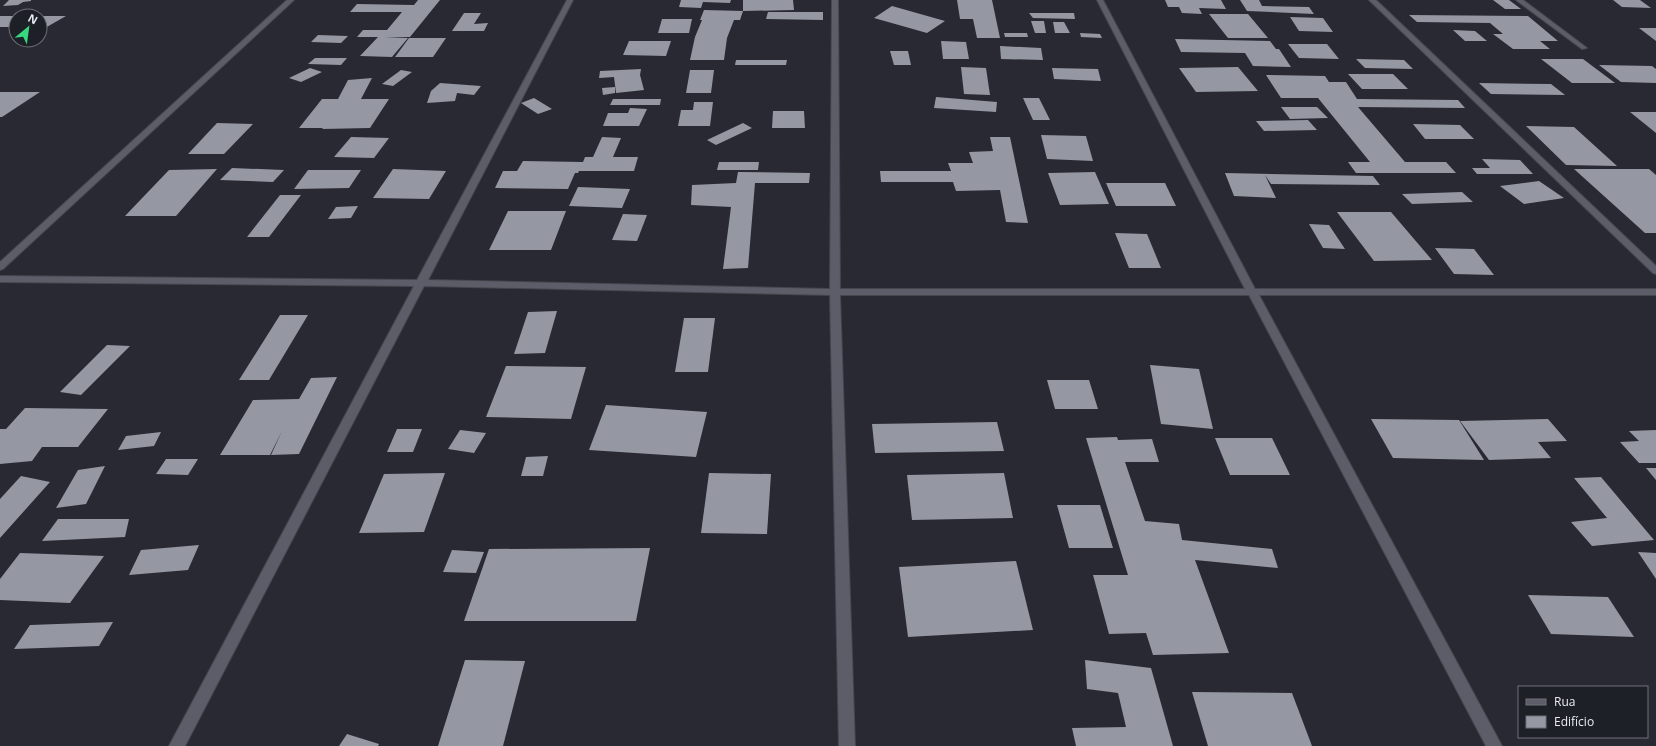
<svg xmlns="http://www.w3.org/2000/svg" width="1656" height="746" viewBox="0 0 1656 746" font-family="'Open Sans',sans-serif">
  <rect width="100%" height="100%" fill="#282932"/>
  <!-- building -->
  <g fill="#9597a2">
    <polygon points="9,0 31,0 31,1 23,2 18,5 3,6"/>
    <polygon points="418,0 440,0 410,37 385,37 408,38 392,57 360,56 378,37 357,37 363,30 387,30 402,12 350,12 357,4 414,5"/>
    <polygon points="681,0 731,0 730,3 703,2 701,8 679,7"/>
    <polygon points="743,0 793,0 794,10 743,11 740,20 734,20 727,38 724,60 690,60 695,37 702,20 700,20 704,10 743,11"/>
    <polygon points="957,0 992,0 1000,38 977,38 973,19 960,19"/>
    <polygon points="1165,0 1221,0 1226,9 1199,8 1202,14 1182,13 1179,7 1168,7"/>
    <polygon points="1240,0 1259,0 1262,6 1309,7 1314,14 1247,11"/>
    <polygon points="1493,0 1509,0 1521,9 1505,9"/>
    <polygon points="1613,0 1640,0 1651,8 1622,7"/>
    <polygon points="892,6 945,21 927,33 874,18"/>
    <polygon points="768,12 823,12 823,20 766,19"/>
    <polygon points="464,13 481,13 474,24 488,23 484,31 452,31"/>
    <polygon points="1029,13 1074,13 1075,19 1033,18"/>
    <polygon points="1209,14 1248,14 1268,38 1228,38"/>
    <polygon points="1409,15 1528,16 1558,41 1540,41 1550,49 1513,49 1493,34 1503,34 1490,23 1417,22"/>
    <rect x="0" y="16" width="16" height="11"/>
    <polygon points="40,16 66,16 45,28 40,28"/>
    <polygon points="1290,17 1323,18 1333,32 1299,31"/>
    <polygon points="662,19 692,19 689,33 658,33"/>
    <polygon points="1031,21 1044,21 1046,33 1035,33"/>
    <polygon points="1053,22 1064,22 1070,33 1055,33"/>
    <polygon points="1639,28 1656,28 1656,41"/>
    <polygon points="1453,30 1475,31 1487,41 1465,41"/>
    <polygon points="1004,33 1027,33 1028,37 1005,37"/>
    <polygon points="1080,33 1100,34 1102,38 1081,37"/>
    <polygon points="318,35 348,36 341,43 311,42"/>
    <polygon points="409,38 446,38 433,57 395,57"/>
    <polygon points="1175,39 1270,41 1276,49 1279,49 1291,67 1253,66 1245,53 1181,52"/>
    <polygon points="629,41 671,41 666,56 623,55"/>
    <polygon points="941,41 966,42 969,59 943,59"/>
    <polygon points="1288,44 1327,44 1339,59 1299,58"/>
    <polygon points="1000,46 1041,48 1043,60 1001,59"/>
    <polygon points="890,51 908,51 911,65 894,65"/>
    <polygon points="315,58 347,58 341,65 308,64"/>
    <polygon points="1356,59 1404,60 1413,69 1365,68"/>
    <polygon points="1541,59 1583,59 1615,83 1572,83"/>
    <polygon points="736,60 787,60 786,65 735,65"/>
    <polygon points="1599,65 1652,66 1656,69 1656,83 1621,82"/>
    <polygon points="961,67 986,68 990,95 964,94"/>
    <polygon points="1238,67 1258,91 1196,92 1179,68"/>
    <polygon points="310,68 322,72 301,82 289,78"/>
    <polygon points="1052,68 1098,69 1101,81 1054,79"/>
    <polygon points="641,69 640,75 644,90 616,93 614,77 599,78 600,71"/>
    <polygon points="401,70 412,72 393,86 382,84"/>
    <polygon points="690,70 714,70 711,93 686,93"/>
    <polygon points="1348,74 1393,74 1408,89 1362,89"/>
    <polygon points="1266,75 1325,76 1329,82 1346,82 1357,99 1458,100 1465,108 1358,107 1405,162 1446,162 1456,173 1356,173 1348,162 1370,162 1318,98 1281,98"/>
    <polygon points="372,78 361,99 389,99 370,128 322,129 323,128 299,128 322,99 338,99 348,80"/>
    <polygon points="440,83 481,86 474,95 457,93 455,101 427,103 431,91"/>
    <polygon points="1479,83 1551,84 1565,95 1491,94"/>
    <polygon points="615,87 615,93 603,95 602,88"/>
    <polygon points="0,92 40,92 2,117 0,117"/>
    <polygon points="936,97 997,102 996,112 934,108"/>
    <polygon points="534,98 552,109 538,114 521,103"/>
    <polygon points="1023,98 1039,98 1050,120 1033,120"/>
    <polygon points="613,99 661,99 660,105 610,105"/>
    <polygon points="694,102 713,102 710,126 678,126 681,110 693,110"/>
    <polygon points="1281,107 1317,107 1328,118 1290,119"/>
    <polygon points="630,108 647,109 639,126 603,126 608,113 628,113"/>
    <polygon points="773,111 804,111 805,128 772,128"/>
    <polygon points="1630,112 1656,112 1656,133"/>
    <polygon points="1308,120 1317,130 1264,131 1256,121"/>
    <polygon points="217,123 253,124 224,154 188,154"/>
    <polygon points="743,123 752,128 716,145 707,140"/>
    <polygon points="1413,124 1460,125 1474,139 1425,139"/>
    <polygon points="1526,126 1574,127 1617,166 1566,165"/>
    <polygon points="1041,135 1086,136 1093,161 1047,159"/>
    <polygon points="351,137 389,138 374,158 334,157"/>
    <polygon points="602,137 621,138 613,157 638,157 634,171 579,171 578,173 575,173 568,189 495,188 503,171 517,171 523,161 583,162 585,157 593,157"/>
    <polygon points="990,137 1010,137 1028,223 1006,222 1000,190 956,191 953,182 881,182 880,171 951,171 948,163 973,163 969,152 993,151"/>
    <polygon points="1482,159 1520,160 1533,174 1477,174 1472,168 1490,168"/>
    <polygon points="719,162 759,162 758,170 717,170"/>
    <polygon points="232,168 284,170 273,182 220,180"/>
    <polygon points="217,169 176,216 125,216 169,170"/>
    <polygon points="393,169 446,171 429,199 373,198"/>
    <polygon points="1574,169 1649,169 1656,175 1656,233 1645,233"/>
    <polygon points="308,170 361,170 349,188 294,189"/>
    <polygon points="738,172 810,173 809,183 755,183 748,268 723,269 731,207 691,205 692,185 736,183"/>
    <polygon points="1095,172 1109,204 1060,205 1048,173"/>
    <polygon points="1225,173 1373,176 1380,185 1271,184 1265,175 1276,198 1234,196"/>
    <polygon points="1539,181 1564,198 1524,204 1500,186"/>
    <polygon points="1106,183 1165,183 1176,206 1116,206"/>
    <polygon points="578,187 630,189 622,208 569,206"/>
    <polygon points="1462,192 1473,202 1412,204 1402,194"/>
    <polygon points="280,195 301,195 269,237 247,237"/>
    <polygon points="358,206 351,218 328,219 336,207"/>
    <polygon points="508,211 566,211 551,250 489,250"/>
    <polygon points="1337,212 1391,212 1432,260 1374,261"/>
    <polygon points="623,214 647,215 637,241 612,240"/>
    <polygon points="1309,224 1329,225 1345,249 1323,248"/>
    <polygon points="1115,233 1147,234 1161,268 1129,268"/>
    <polygon points="1435,248 1474,249 1494,275 1454,274"/>
    <polygon points="557,311 545,353 514,354 528,312"/>
    <polygon points="280,315 308,315 269,380 239,380"/>
    <polygon points="684,318 715,318 708,372 675,372"/>
    <polygon points="107,345 130,346 81,395 60,392"/>
    <polygon points="1150,365 1199,369 1213,429 1161,424"/>
    <polygon points="506,366 586,367 571,419 486,417"/>
    <polygon points="337,377 299,454 271,455 282,431 270,455 220,455 253,400 299,399 311,378"/>
    <polygon points="1047,380 1089,380 1098,409 1055,409"/>
    <polygon points="606,405 707,412 696,457 589,450"/>
    <polygon points="25,408 108,409 78,447 42,447 32,461 0,464 0,429 6,429"/>
    <polygon points="1371,419 1459,420 1484,460 1393,458"/>
    <polygon points="1548,419 1567,441 1538,442 1551,458 1489,460 1460,421"/>
    <polygon points="997,422 1004,451 875,453 872,424"/>
    <polygon points="397,429 422,429 413,452 387,452"/>
    <polygon points="460,430 486,433 474,453 448,449"/>
    <polygon points="1656,430 1656,463 1639,463 1620,442 1639,441 1629,431"/>
    <polygon points="161,432 154,446 118,450 126,436"/>
    <polygon points="1117,437 1118,440 1152,439 1159,462 1125,462 1145,521 1179,524 1182,540 1272,549 1278,568 1195,560 1229,653 1153,655 1146,633 1109,634 1093,575 1128,575 1086,438"/>
    <polygon points="1215,438 1272,438 1290,475 1230,475"/>
    <polygon points="548,456 543,476 521,476 526,457"/>
    <polygon points="166,459 198,459 188,475 156,474"/>
    <polygon points="105,466 86,504 56,508 78,470"/>
    <polygon points="1646,468 1656,468 1656,480"/>
    <polygon points="445,473 424,532 359,533 384,474"/>
    <polygon points="709,473 771,474 767,534 701,533"/>
    <polygon points="1004,473 1013,518 912,520 907,475"/>
    <polygon points="21,476 50,482 0,538 0,499"/>
    <polygon points="1601,477 1654,540 1592,546 1571,522 1607,518 1574,478"/>
    <polygon points="1057,505 1100,505 1113,548 1069,548"/>
    <polygon points="58,519 129,519 125,537 42,541"/>
    <polygon points="199,545 188,570 129,575 141,550"/>
    <polygon points="650,548 636,621 464,621 489,549"/>
    <polygon points="452,550 484,552 476,573 443,572"/>
    <polygon points="1638,552 1656,553 1656,579"/>
    <polygon points="20,553 104,556 70,603 0,600 0,579"/>
    <polygon points="1016,561 1033,630 908,637 899,567"/>
    <polygon points="1528,595 1608,597 1634,637 1551,634"/>
    <polygon points="113,622 99,646 14,649 30,625"/>
    <polygon points="465,660 525,661 503,746 438,746"/>
    <polygon points="1085,660 1151,668 1173,746 1076,746 1072,728 1126,727 1118,693 1087,689"/>
    <polygon points="1192,692 1292,693 1312,746 1208,746"/>
    <polygon points="347,734 379,744 378,746 339,746"/>
  </g>
  <g fill="none" stroke-linecap="round" stroke-linejoin="round">
    <!-- minor casing -->
    <g stroke="#45464e" stroke-width="2">
      <g id="minor">
        <polygon points="287,0 294,0 3,269 0,270 0,262"/>
        <polygon points="567,0 573,0 428,280 830,289 832,0 838,0 840,289 1245,289 1097,0 1103,0 1255,289 1656,289 1656,295 1259,295 1502,746 1486,746 1249,295 840,295 855,746 839,746 830,295 424,286 185,746 169,746 414,286 0,282 0,276 417,280"/>
        <polygon points="1369,0 1376,0 1656,266 1656,274 1653,273"/>
        <polygon points="1516,0 1523,0 1587,48 1582,49"/>
      </g>
    </g>
    <!-- minor -->
    <use href="#minor" fill="#5c5d68" fill-rule="evenodd"/>
  </g>
  <!-- legend -->
  <rect x="1518" y="686" width="130" height="52" fill="#1e2028" stroke="#6f7178"/>
  <rect x="1526" y="699" width="20" height="6" fill="#5c5d68" stroke="#6f7178"/>
  <text x="1554" y="706" font-size="12" fill="#e9eaf1">Rua</text>
  <rect x="1526" y="716" width="20" height="12" fill="#9597a2" stroke="#6f7178"/>
  <text x="1554" y="726" font-size="12" fill="#e9eaf1">Edifício</text>
  <!-- north arrow -->
  <g transform="translate(28 28) rotate(29)"><circle r="19" fill="#1e2028" stroke="#6f7178"/>
  <path d="M0-3L7 15L0 10L-7 15Z" fill="#37d880"/>
  <text y="-6" font-size="11" font-weight="bold" text-anchor="middle" fill="#e9eaf1">N</text>
  </g>
</svg>
